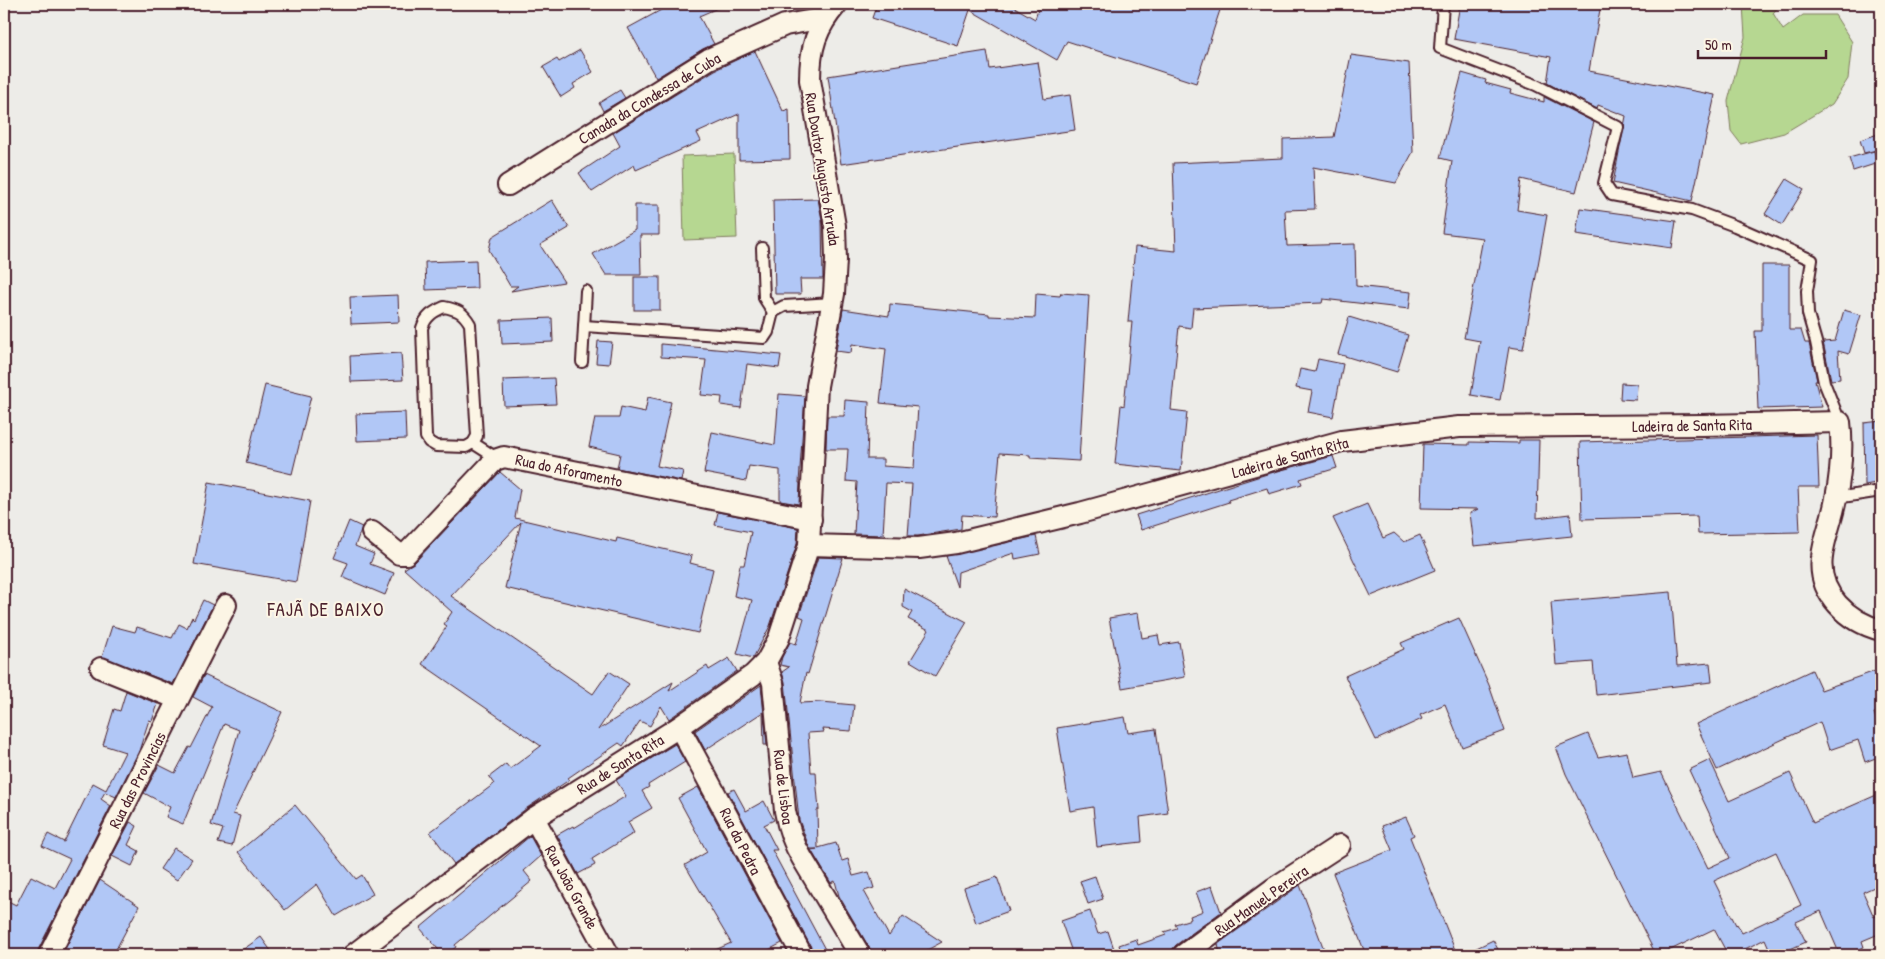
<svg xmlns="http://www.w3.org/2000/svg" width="1885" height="959" viewBox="0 0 1885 959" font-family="'Patrick Hand',sans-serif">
  <rect width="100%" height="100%" fill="#edece8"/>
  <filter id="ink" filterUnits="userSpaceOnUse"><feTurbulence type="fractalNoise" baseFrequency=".02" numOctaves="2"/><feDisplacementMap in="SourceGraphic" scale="10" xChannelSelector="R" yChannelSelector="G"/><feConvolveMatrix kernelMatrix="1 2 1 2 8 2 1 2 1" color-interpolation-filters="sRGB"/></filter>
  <g filter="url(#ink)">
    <!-- green -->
    <g fill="#b6d791" stroke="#807b5e">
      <polygon points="1743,4 1781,4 1773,13 1783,30 1803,15 1835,15 1852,42 1848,79 1832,104 1784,133 1741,144 1731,131 1728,101 1745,37"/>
      <polygon points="734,154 737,238 684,240 682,156"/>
    </g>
    <!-- building -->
    <g fill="#b1c7f6" stroke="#4a1f2b" fill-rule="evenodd">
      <polygon points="672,4 727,4 699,16 714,44 703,49 656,78 628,28"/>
      <polygon points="877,4 1009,4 1035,19 1040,4 1222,4 1196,83 1067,41 1057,60 970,10 958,46 872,18"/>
      <polygon points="1460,4 1601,4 1589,71 1715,95 1692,201 1613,183 1626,116 1598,105 1597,109 1547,83 1551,57 1454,39"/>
      <polygon points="580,50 593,72 573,84 575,88 561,97 543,67 557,59 559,62"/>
      <polygon points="755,51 783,111 789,109 790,159 739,160 739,114 697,133 701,141 636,170 634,165 592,192 579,173 620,146 613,133 715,70"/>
      <polygon points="987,51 990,69 1038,62 1044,99 1070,95 1075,130 841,164 828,76"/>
      <polygon points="1351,55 1409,63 1413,152 1396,183 1313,167 1315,209 1285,210 1287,246 1355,244 1356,286 1411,292 1409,309 1323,299 1322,303 1193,308 1191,328 1179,326 1171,410 1187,412 1181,471 1115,464 1121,405 1124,406 1132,322 1128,322 1135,247 1176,251 1173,163 1283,158 1283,139 1334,137"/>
      <polygon points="1462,73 1486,80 1485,83 1511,90 1510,93 1544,102 1544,97 1594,122 1576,192 1521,179 1517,210 1547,215 1523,349 1509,347 1500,400 1471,395 1480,341 1464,338 1483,238 1442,233 1452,161 1440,158"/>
      <polygon points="620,90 625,98 603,111 599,103"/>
      <polygon points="1881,133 1881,149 1864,153 1860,140"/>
      <polygon points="1874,151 1878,163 1853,171 1849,158"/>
      <polygon points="1787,179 1804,189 1782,225 1765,214"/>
      <polygon points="818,199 822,220 823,279 800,279 801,294 775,294 773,200"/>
      <polygon points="552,200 569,228 540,245 564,282 511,291 518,286 510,286 489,250 492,237"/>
      <polygon points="635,205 659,205 659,235 640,235 641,275 606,275 593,254 635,230"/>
      <polygon points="1580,208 1676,221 1672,248 1576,234"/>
      <polygon points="476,260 477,288 426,290 425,262"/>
      <polygon points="1762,265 1789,265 1789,330 1801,330 1805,343 1809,343 1817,381 1815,381 1822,407 1758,409 1755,331 1762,331"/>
      <rect x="634" y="277" width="26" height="33"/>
      <polygon points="1061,293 1089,295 1079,461 1030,458 1030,455 1000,453 994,517 962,515 961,529 918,536 908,536 912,484 886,483 883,535 854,534 857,482 846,481 848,449 826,449 827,416 844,416 845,400 869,402 867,459 883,459 883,466 914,468 918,407 880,403 886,349 852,344 851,353 836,351 843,309 889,316 890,304 989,314 989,316 1035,318 1036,294 1060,296"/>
      <polygon points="398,295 399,322 351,324 350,297"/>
      <polygon points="1844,310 1861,315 1849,354 1838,351 1840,379 1831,380 1823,342 1835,341"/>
      <polygon points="1349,317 1408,335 1397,372 1338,354"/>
      <polygon points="552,318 553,342 502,344 501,320"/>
      <polygon points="598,341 612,342 609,364 596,363"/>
      <polygon points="661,344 781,355 779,368 747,364 741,408 721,405 722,397 701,395 706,360 661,357"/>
      <polygon points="401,353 403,380 351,382 350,356"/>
      <polygon points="1318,359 1343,364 1333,417 1308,412 1312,391 1296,388 1300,369 1315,372"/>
      <polygon points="554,378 556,404 504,406 503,380"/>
      <polygon points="1621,383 1637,384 1636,400 1620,399"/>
      <polygon points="265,385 311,396 292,474 246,463"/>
      <polygon points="779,394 805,396 799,483 800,483 799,504 780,501 780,470 749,466 746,481 704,473 712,432 775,445"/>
      <polygon points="648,397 671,402 657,466 683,471 681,481 617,468 620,454 589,447 595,418 619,418 621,407 645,412"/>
      <polygon points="405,412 406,439 357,441 356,414"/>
      <polygon points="1881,421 1881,482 1865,485 1864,423"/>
      <polygon points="1817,435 1819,487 1798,487 1800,532 1698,534 1697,516 1582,519 1580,442"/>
      <polygon points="1519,440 1539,440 1537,518 1570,514 1572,536 1474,546 1470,513 1478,509 1421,508 1423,444 1469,445 1469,442 1519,443"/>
      <polygon points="1333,456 1337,468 1300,479 1302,484 1269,494 1267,488 1228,500 1229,502 1141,530 1136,515 1267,474"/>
      <polygon points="500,472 520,489 515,518 616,542 617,538 692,556 690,563 713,569 698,633 505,588 521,522 451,596 593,694 609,671 629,684 598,730 673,682 669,691 707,666 709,670 729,658 737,671 669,719 661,706 650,726 640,721 623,746 619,743 568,778 569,780 527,808 454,864 430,832 494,784 489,777 506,764 510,769 541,746 422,664 447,626 444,624 452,612 404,569 415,562"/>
      <polygon points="209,482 310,501 296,582 194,564"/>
      <polygon points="1367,504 1383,538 1394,533 1404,542 1420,535 1435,570 1371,596 1333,518"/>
      <polygon points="718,512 798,528 797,544 770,626 753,658 737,654 752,600 734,596 740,565 744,565 751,532 715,525"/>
      <polygon points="349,521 362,527 355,546 374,554 370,564 394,573 385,595 342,577 348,563 334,558"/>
      <polygon points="1036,536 1040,554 1015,559 1014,553 958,572 957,587 946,556"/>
      <polygon points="818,557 843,558 808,674 806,673 800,703 822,702 854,705 851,731 823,729 824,732 808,733 811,772 816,772 817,788 819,810 817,810 818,848 836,843 842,861 848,859 853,876 869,872 874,888 864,891 889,936 903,916 942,942 918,955 872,955 870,949 839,896 835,881 831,883 811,850 817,849 810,849 809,847 799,820 785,682 782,672 789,667 780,665 782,657 790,642 796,644 804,618 799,616"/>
      <polygon points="904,589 967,622 935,676 910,661 929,630 908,619 912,612 903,607"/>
      <polygon points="1671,592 1677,666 1710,663 1712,682 1596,695 1593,662 1556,665 1551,602"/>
      <polygon points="203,600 213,605 173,684 102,657 112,626 135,632 137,627 172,638 179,624 187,628 192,617 194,619"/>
      <polygon points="1138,613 1142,638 1158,635 1160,645 1179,642 1185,677 1122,688 1109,618"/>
      <polygon points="1459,618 1489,685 1505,731 1462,747 1445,704 1420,715 1422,719 1376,740 1345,676 1404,649 1401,643"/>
      <polygon points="1881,669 1881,710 1874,713 1881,735 1881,756 1865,762 1858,740 1829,750 1820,722 1717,770 1696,724 1812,670 1821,690"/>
      <polygon points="204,675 282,712 233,814 240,816 232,846 218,843 223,829 211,825 239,730 224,724 183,824 166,817 170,807 144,793 159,765 175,773 189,747 191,748 212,707 193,697"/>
      <polygon points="761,685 767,745 764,745 763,712 705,750 695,731"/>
      <polygon points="126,691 158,704 152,721 149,720 139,751 116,797 105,792 101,799 111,806 38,950 37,955 4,955 4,899 16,905 31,876 55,888 70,859 42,846 48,834 64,842 93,783 106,790 125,752 103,745 114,709 120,711"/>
      <polygon points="1125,717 1128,733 1156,729 1168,813 1140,817 1142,842 1097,847 1093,807 1070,811 1057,728"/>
      <path d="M1588,734L1598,757L1627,752L1633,778L1661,772L1708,868L1730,858L1689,770L1710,760L1729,801L1790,773L1813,823L1881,793V884L1863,892L1874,917L1881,913V933L1862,941L1864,947L1846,955H1840L1821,911L1796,922L1806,942L1777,955H1772L1765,939L1733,955H1728L1714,929L1660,955H1656L1566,774L1556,747ZM1776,852L1801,905L1742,933L1737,924L1736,925L1714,881Z"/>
      <polygon points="675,744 685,762 648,785 649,787 642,791 652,808 628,822 634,833 592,859 595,865 578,874 557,835 573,826 574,828 626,796 616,780"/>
      <polygon points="698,787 782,943 759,955 704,955 731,943 685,865 707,852 678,798"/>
      <polygon points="734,789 746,811 764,801 774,820 764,825 777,850 772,850 828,955 814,955 812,949 728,792"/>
      <polygon points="295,805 356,879 362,875 373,894 336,916 317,884 285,910 238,852"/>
      <polygon points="1406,817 1414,835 1410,837 1457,955 1366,955 1333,873 1392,850 1382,826"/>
      <polygon points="130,822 137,826 128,845 139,851 132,866 112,856"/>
      <polygon points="530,836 541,856 524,871 532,881 455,945 456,947 446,955 443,955 420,928"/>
      <polygon points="174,848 192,859 177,880 160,869"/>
      <polygon points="1095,876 1103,899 1088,904 1080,881"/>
      <polygon points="997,877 1009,911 976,923 964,888"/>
      <polygon points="100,880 139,906 113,955 62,955"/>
      <polygon points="1300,885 1326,955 1220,955 1218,944"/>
      <polygon points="1212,886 1221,912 1176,945 1172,950 1171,955 1114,955 1114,953 1121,951 1119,945 1136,939 1138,945 1166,935 1164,932 1177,928 1175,924 1191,919 1190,916 1203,911 1196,892"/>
      <polygon points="1090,911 1098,934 1108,931 1114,949 1096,955 1073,955 1061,921"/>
      <polygon points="261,937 274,955 235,955"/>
      <polygon points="1493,940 1501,955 1462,955"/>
    </g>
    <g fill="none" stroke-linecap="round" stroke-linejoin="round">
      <!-- lane casing -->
      <g stroke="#4a1f2b" stroke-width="14">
        <g id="lane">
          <polyline points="1443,4 1440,48 1536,85 1618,127 1604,183 1612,195 1692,210 1735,226 1812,260 1807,291 1808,314 1816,342 1824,382 1840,422"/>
          <polyline points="762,248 764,298 773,312"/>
          <path d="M444,307C458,310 463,312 470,324L477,436L473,443L466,447L436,446L429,442L426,437L422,328C426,316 433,312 444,307Z"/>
          <polyline points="584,326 764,338 768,332 773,312 784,306 833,303"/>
          <polyline points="582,362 586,291"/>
          <polyline points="473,443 498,459"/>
          <polyline points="1836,498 1881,491"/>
        </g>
      </g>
      <!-- street casing -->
      <g stroke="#4a1f2b" stroke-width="24">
        <g id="street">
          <polyline points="508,185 709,59 785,25 825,18"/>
          <polyline points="372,532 399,554 406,554 495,460 504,457 811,519"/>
          <path d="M809,545L919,548L956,543L1080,513L1342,441L1459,427L1703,425L1840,422C1843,447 1841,472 1836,498C1833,518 1824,537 1822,557C1817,594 1849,622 1881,630"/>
          <path d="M766,662L773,683L785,811C788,828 793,843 802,858L860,955"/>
          <polyline points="101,668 178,699"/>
          <path d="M679,727C721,803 761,879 802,955"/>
          <polyline points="534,818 609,955"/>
          <polyline points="49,955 226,605"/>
          <path d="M353,955L534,818L679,727L753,675L766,662L779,638L809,545L817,386L834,294L836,260L835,226L810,80C810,48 816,28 837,4"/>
          <polyline points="1183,955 1274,888 1340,845"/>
        </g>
      </g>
      <!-- lane -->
      <use href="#lane" stroke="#fcf5e5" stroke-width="10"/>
      <!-- street -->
      <use href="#street" stroke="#fcf5e5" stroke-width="20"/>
    </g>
  </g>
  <g text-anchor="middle" stroke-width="4" stroke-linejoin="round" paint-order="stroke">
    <!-- street labels -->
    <g font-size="16" fill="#4a1f2b" stroke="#fcf5e5">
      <text transform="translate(649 98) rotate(-31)" y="6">Canada da Condessa de Cuba</text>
      <text transform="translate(823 169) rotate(81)" y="6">Rua Doutor Augusto Arruda</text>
      <text transform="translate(1692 425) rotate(-1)" y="6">Ladeira de Santa Rita</text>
      <text transform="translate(1290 457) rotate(-15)" y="6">Ladeira de Santa Rita</text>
      <text transform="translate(569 470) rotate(12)" y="6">Rua do Aforamento</text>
      <text transform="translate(620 764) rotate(-32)" y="6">Rua de Santa Rita</text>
      <text transform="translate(137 780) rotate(-63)" y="6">Rua das Provincias</text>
      <text transform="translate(784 787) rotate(83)" y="6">Rua de Lisboa</text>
      <text transform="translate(741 841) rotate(63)" y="6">Rua da Pedra</text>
      <text transform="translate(572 887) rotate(61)" y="6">Rua João Grande</text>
      <text transform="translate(1261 900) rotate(-35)" y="6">Rua Manuel Pereira</text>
    </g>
    <!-- quarter labels -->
    <g font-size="19" letter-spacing="1" fill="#4a1f2b" stroke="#fcf5e5">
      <text x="326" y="616">FAJÃ DE BAIXO</text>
    </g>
  </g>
  <!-- margin -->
  <rect width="1885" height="959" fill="none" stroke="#fcf5e5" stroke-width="20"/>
  <rect x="10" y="10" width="1865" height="939" fill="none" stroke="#4a1f2b" stroke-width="2" filter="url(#ink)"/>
  <!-- scale -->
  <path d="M1698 50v8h128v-8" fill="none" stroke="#4a1f2b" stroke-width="2.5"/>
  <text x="1705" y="50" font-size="15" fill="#4a1f2b" stroke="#fcf5e5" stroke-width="4" paint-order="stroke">50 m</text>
</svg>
